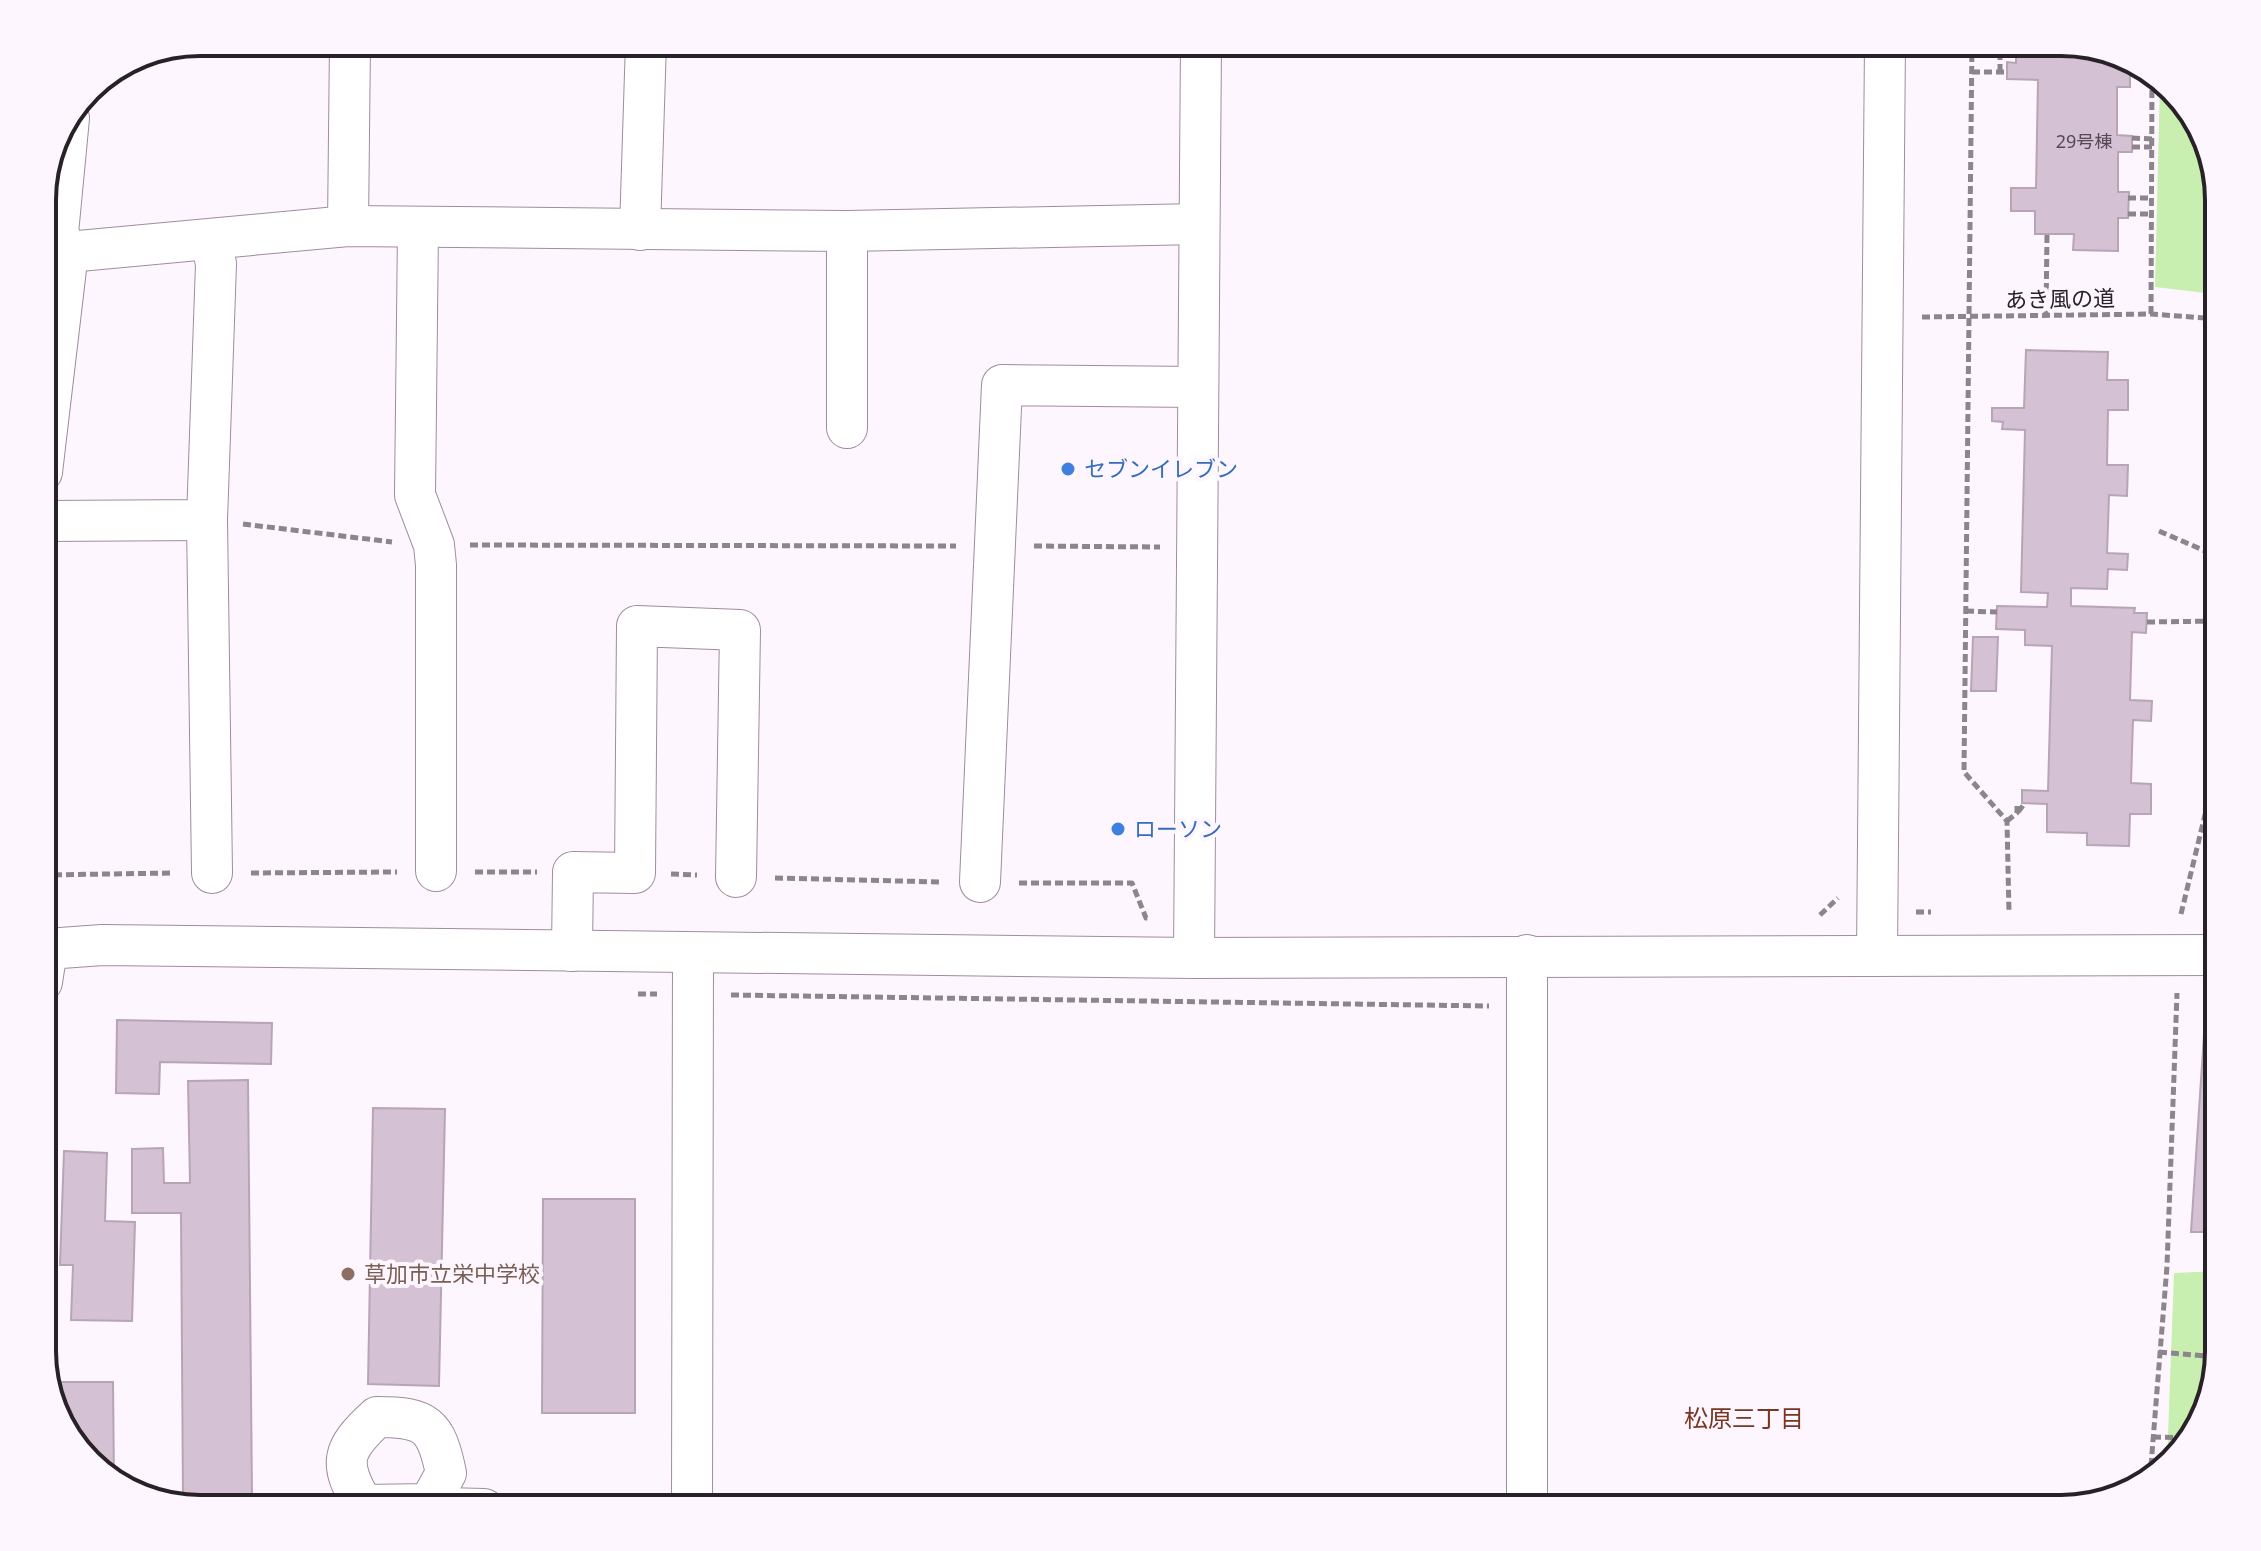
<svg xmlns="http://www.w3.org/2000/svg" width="2261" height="1551" viewBox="0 0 2261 1551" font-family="'Noto Sans','Noto Sans JP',sans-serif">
  <rect width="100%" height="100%" fill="#fef6fe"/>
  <!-- green -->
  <g fill="#c8efaf">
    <polygon points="2160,81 2203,130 2219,199 2219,254 2206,293 2155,287"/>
    <polygon points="2219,1271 2219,1352 2192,1439 2167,1463 2174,1273"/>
  </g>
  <!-- building -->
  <g fill="#d5c1d4" stroke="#b7a4b7" stroke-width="2">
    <polygon points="2016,42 2061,42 2117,59 2117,62 2130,63 2130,87 2117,87 2117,135 2132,136 2132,152 2118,152 2118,192 2129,192 2128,218 2118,218 2118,251 2073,250 2074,234 2035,234 2035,211 2011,211 2011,188 2036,188 2038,80 2007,79 2007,62 2016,63"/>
    <polygon points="2026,350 2108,352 2107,380 2128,380 2128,410 2108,410 2107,465 2128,465 2127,496 2109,495 2107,553 2128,554 2127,570 2108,569 2107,589 2071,588 2071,606 2135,608 2134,613 2147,613 2146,633 2132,632 2130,700 2152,701 2151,721 2133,720 2131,783 2151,784 2151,814 2130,814 2129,846 2087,845 2087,833 2047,832 2047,804 2022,803 2022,790 2048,791 2052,646 2025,645 2025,630 1996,629 1997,606 2047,607 2048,593 2021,592 2025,430 2002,429 2003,422 1992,421 1992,408 2024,408"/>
    <polygon points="1973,637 1998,637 1996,691 1971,691"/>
    <polygon points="2219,1018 2219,1232 2191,1232 2205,1019"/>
    <polygon points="117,1020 272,1023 271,1064 160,1062 159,1094 116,1093"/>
    <polygon points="248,1080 252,1496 183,1497 181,1213 132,1213 132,1149 163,1148 164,1183 190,1183 188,1081"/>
    <polygon points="373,1108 445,1109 439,1386 368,1384"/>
    <polygon points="64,1151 107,1153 105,1221 135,1222 132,1321 71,1320 73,1265 60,1265"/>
    <polygon points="543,1199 635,1199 635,1413 542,1413"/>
    <polygon points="57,1382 113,1382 114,1483 63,1430 57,1411"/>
  </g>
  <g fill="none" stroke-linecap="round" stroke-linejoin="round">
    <!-- minor casing -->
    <g stroke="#9f8c9e" stroke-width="42">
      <g id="minor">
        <polyline points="348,226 350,42"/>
        <polyline points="418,229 415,495 434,545 436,565 436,871"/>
        <polyline points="640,230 646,42"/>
        <polyline points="847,231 847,428"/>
        <polyline points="68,252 348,226 847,231 1199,224"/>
        <polyline points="42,472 68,252 58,233 69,118"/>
        <polyline points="207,520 212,873"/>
        <polyline points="42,521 207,520 216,264 211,239"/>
        <polyline points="980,882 1002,385 1198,387"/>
        <polyline points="572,951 573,872 635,873 637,626 740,630 736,877"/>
        <polyline points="1527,955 1527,1509"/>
        <polyline points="1877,956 1885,42"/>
        <polyline points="1194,958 1201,42"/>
        <polyline points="42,982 47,949 102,945 1194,958 2219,955"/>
        <path d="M377,1417C427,1417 436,1425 446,1473L429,1504L363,1505C338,1463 341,1450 377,1417Z"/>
        <polyline points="404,1507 484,1509"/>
        <polyline points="692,1509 693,953"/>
      </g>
    </g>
    <!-- path -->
    <g stroke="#8c858c" stroke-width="5" stroke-dasharray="8 4" stroke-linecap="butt">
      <polyline points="1972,42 1964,772 2007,821 2009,913"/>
      <polyline points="2130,71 2152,72"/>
      <polyline points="1972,72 2007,72"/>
      <polyline points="2000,72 2000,42"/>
      <polyline points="2132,138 2152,139"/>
      <polyline points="2132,147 2152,147"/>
      <polyline points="2128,198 2151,198"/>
      <polyline points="2128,214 2151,214"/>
      <polyline points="2151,314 2152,73"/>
      <polyline points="2046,315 2047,234"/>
      <polyline points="1922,317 2151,314 2219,319"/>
      <polyline points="243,524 392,542"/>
      <polyline points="2159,531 2219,557"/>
      <polyline points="470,545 956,546"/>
      <polyline points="1034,546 1160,547"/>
      <polyline points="1966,611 1997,612"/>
      <polyline points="2147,622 2219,621"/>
      <polyline points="2018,812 2025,803"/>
      <polyline points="2007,821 2017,813 2017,806"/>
      <polyline points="475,872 537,872"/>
      <polyline points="251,873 397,872"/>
      <polyline points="671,874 697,875"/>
      <polyline points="42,875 173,873"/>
      <polyline points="775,878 941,882"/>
      <polyline points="1019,883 1132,883 1146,918 1150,918"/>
      <polyline points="1916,912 1931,912"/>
      <polyline points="2181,914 2212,786 2215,395 2219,349"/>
      <polyline points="1820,915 1838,898"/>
      <polyline points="638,994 657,994"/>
      <polyline points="731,995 1489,1006"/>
      <polyline points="2159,1352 2217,1357"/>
      <polyline points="2153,1437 2189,1438 2201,1412"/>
      <polyline points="2150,1478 2167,1266 2177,993"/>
    </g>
    <!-- minor -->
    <use href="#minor" stroke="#fff" stroke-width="40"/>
  </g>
  <!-- markers -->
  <g fill="#3f7fe0" stroke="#fef6fe" stroke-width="3">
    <circle cx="1068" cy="469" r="8"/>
    <circle cx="1118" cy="829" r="8"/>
  </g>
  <circle fill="#8d6e63" stroke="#fef6fe" stroke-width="3" cx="348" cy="1274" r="8"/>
  <g text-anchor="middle" stroke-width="8" stroke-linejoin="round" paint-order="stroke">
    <!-- number labels -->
    <g font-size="18" fill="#534953">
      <text x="2084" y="148">29号棟</text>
    </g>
    <!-- street labels -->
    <g font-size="22" fill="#282128" stroke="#fef6fe">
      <text transform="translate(2060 299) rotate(-1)" y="8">あき風の道</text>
    </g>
    <!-- shop labels -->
    <g font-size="22" fill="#366cbe" stroke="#fef6fe" text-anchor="start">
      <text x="1084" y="477">セブンイレブン</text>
      <text x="1134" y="837">ローソン</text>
    </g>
    <!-- education labels -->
    <g font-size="22" fill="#785e54" stroke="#fef6fe" text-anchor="start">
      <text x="364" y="1282">草加市立栄中学校</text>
    </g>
    <!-- neighbourhood labels -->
    <g font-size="24" fill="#783521" stroke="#fef6fe">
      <text x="1744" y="1427">松原三丁目</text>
    </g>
  </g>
  <!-- crop -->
  <path d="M0 0H2261V1551H0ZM200 56H2061A144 144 0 0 1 2205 200V1351A144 144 0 0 1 2061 1495H200A144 144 0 0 1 56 1351V200A144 144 0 0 1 200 56Z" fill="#fef6fe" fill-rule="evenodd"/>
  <path fill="none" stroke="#282128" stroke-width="4" d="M200 56H2061A144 144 0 0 1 2205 200V1351A144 144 0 0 1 2061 1495H200A144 144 0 0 1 56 1351V200A144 144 0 0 1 200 56Z"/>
</svg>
